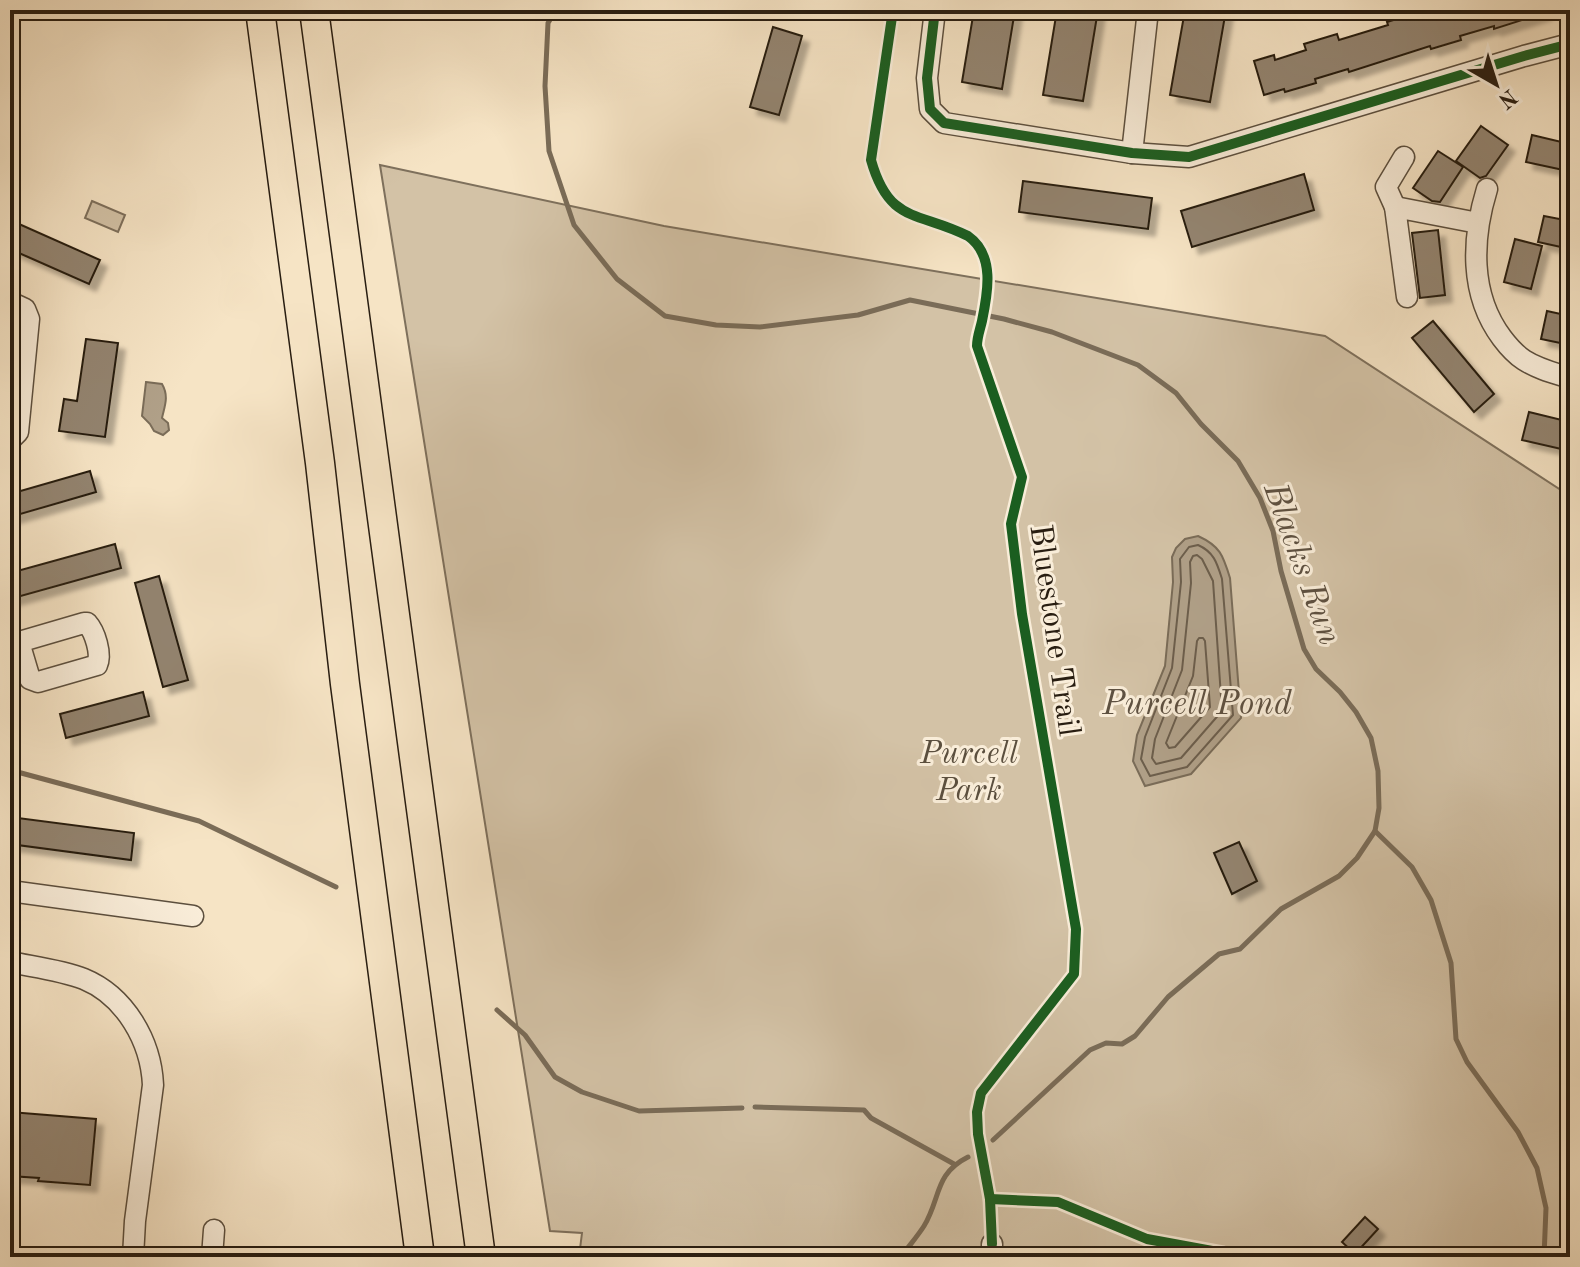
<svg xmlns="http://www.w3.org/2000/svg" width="1580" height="1267" viewBox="0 0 1580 1267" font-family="'Old Standard TT',serif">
  <defs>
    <filter id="shadow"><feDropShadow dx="7" dy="7" stdDeviation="2" flood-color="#0004"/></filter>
  </defs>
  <rect width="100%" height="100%" fill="#f6e4c5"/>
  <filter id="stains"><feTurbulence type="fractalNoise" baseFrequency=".0025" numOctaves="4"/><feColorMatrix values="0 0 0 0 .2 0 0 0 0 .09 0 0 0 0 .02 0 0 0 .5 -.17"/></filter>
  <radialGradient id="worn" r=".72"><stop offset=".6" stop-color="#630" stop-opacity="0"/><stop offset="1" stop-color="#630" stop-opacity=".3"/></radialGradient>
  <!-- green -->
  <g fill="#d3c2a6" stroke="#7e705c" stroke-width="2">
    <polygon points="380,165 664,226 1325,336 1570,496 1570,1257 579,1257 582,1233 550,1231"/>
    <polygon points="92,201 125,215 118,232 85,218"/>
  </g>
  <!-- water -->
  <g fill="#b0a088" stroke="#7a6c58" stroke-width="2">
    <path d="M146,382L162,384C169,396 165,405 162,418L168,423L169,430L163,435L154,431L150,424L142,416Z"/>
    <path d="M1198,536C1220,546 1223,555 1230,578L1241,718L1191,774L1145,786L1133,761L1137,735L1165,666L1173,582L1172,557L1176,548L1185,539Z"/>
  </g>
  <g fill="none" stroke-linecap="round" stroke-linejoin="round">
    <!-- shore -->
    <g stroke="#6c5e4c" stroke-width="2">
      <path d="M1198,545C1214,552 1217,563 1222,579L1233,715L1187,767L1150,776L1141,759L1145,737L1172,668L1181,582L1180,559L1189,547Z"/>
      <polygon points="1197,555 1202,559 1213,581 1222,711 1181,758 1156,764 1152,758 1155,739 1182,670 1191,583 1190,562 1193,556"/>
      <polygon points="1199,638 1203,638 1205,641 1210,707 1175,747 1169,748 1166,743 1193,676 1197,641"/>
    </g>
    <!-- stream -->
    <g stroke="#7a6c58" stroke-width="5">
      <polyline points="556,10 548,23 545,86 549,151 574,225 617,279 665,316 716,325 760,327 858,315 910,300 1004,319 1052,332 1138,365 1176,393 1201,424 1238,461 1260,498 1273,531 1281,571 1304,649 1316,669 1340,692 1356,712 1371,738 1378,771 1379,808 1375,831 1412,867 1431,900 1451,963 1456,1039 1467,1062 1518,1132 1537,1168 1546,1208 1544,1257"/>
      <polyline points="10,770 199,821 336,887"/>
      <polyline points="497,1010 525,1035 555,1077 582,1092 639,1111 742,1108"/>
      <polyline points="755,1107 864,1110 871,1118 954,1164"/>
      <polyline points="993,1140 1090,1050 1106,1043 1122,1044 1135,1036 1168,997 1219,954 1240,949 1281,909 1339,876 1357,858 1375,831"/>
      <path d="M901,1257C908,1247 917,1237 924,1226C941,1198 934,1174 968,1157"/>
    </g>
  </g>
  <!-- building -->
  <g fill="#93846f" stroke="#281d11" stroke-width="2" filter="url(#shadow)">
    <polygon points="974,10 1015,10 1002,89 962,82"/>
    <polygon points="1057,10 1098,10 1083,101 1043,95"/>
    <polygon points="1185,10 1226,10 1210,102 1170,95"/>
    <polygon points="1444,10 1544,10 1544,13 1494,29 1494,26 1460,36 1461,40 1431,49 1430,46 1349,72 1348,69 1315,79 1316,83 1285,92 1284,89 1264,95 1254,61 1274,55 1275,60 1306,50 1304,44 1337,34 1339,40 1388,25 1387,22 1419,12 1421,17"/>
    <polygon points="773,27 802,36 779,115 750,107"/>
    <polygon points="1481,126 1508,145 1486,176 1480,178 1456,161"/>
    <polygon points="1532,135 1570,144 1570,161 1568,171 1526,162"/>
    <polygon points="1438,151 1463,167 1440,202 1432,201 1413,188"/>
    <polygon points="1304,174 1314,210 1192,247 1181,211"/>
    <polygon points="1023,181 1152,198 1148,229 1019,212"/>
    <polygon points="1544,216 1570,221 1570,249 1538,242"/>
    <polygon points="10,220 100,260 89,284 10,249"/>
    <polygon points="1438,230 1445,295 1420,298 1412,233"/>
    <polygon points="1515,239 1542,246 1531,289 1504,282"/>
    <polygon points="1547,311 1570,316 1570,345 1541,339"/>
    <polygon points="1433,321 1494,394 1474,412 1412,338"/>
    <polygon points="86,339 118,343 105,437 59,431 64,399 77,401"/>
    <polygon points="1529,412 1570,422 1570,451 1522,440"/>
    <polygon points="90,471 96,492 10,517 10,494"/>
    <polygon points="115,544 121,568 10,599 10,573"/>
    <polygon points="159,576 188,680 163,687 135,583"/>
    <polygon points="143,692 149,716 66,738 60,714"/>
    <polygon points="10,817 134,833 131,860 10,844"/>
    <polygon points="1239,842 1257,881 1232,894 1214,853"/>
    <polygon points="10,1112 96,1119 90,1185 38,1181 39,1178 10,1176"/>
    <polygon points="1365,1217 1378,1229 1355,1254 1342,1242"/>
  </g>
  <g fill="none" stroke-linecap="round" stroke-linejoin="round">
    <!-- minor casing -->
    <g stroke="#5c4f3e" stroke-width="23">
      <g id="minor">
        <polyline points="935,10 927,78 930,109 944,123 1132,153 1189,157 1524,56 1570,44"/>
        <polyline points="1132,153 1148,10"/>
        <path d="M1487,189C1472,238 1469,294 1502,338C1508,346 1515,354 1524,360C1538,369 1554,373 1570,378"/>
        <polyline points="1395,207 1386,187 1404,157"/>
        <polyline points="1407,297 1395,207 1478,223"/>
        <polyline points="10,302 25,309 29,319 18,432 10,440"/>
        <path d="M84,623H87C95,632 102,654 97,665L38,682L30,679L19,642Z"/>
        <polyline points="10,891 193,916"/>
        <path d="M10,962C34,967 61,970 84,979C125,996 151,1041 153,1085L135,1221L133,1257"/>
        <polyline points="212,1257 214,1230"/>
        <polyline points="992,1257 992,1244"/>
      </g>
    </g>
    <!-- highway casing -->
    <g stroke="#281d11" stroke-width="31">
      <g id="highway">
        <polyline points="260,10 320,463 345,684 420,1257"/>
        <path d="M314,10C369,426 426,841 481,1257"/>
      </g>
    </g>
    <!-- minor -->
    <use href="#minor" stroke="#f9edd9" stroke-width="20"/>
    <!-- highway -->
    <use href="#highway" stroke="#f6e4c5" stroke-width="28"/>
    <!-- cycleway casing -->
    <g stroke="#f9edd9" stroke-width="15">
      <g id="cycleway">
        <path d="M893,10L871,160C889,224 918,211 968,236C995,255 988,292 982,321C980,330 977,337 977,346L1022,477L1011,524L1022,614L1076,929L1074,974L981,1093L977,1112L978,1134L990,1199L992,1244"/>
        <polyline points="935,10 927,78 930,109 944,123 1132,153 1189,157 1524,56 1570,44"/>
        <polyline points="990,1199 1058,1202 1147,1239 1223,1253 1232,1257"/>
      </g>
    </g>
    <!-- cycleway -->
    <use href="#cycleway" stroke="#1b5e20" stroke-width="10"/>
  </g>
  <g text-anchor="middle" stroke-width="6" stroke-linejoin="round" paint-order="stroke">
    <!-- street labels -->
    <g font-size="32" fill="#281d11" stroke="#f9edd9">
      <text transform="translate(1056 630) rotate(82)" y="11">Bluestone Trail</text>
    </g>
    <!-- park labels -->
    <g font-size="32" font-style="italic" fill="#5b4f3e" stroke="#f9edd9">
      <text x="969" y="763">Purcell<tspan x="969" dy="37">Park</tspan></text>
    </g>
    <!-- water labels -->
    <g font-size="34" font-style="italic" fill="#5e5141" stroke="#f9edd9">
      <text transform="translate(1304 563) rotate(70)" y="12">Blacks Run</text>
      <text x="1197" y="714">Purcell Pond</text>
    </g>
  </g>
  <!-- margin -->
  <rect width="1580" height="1267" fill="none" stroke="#f6e4c5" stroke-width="40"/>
  <rect x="12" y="12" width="1556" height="1243" fill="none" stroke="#281d11" stroke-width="4"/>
  <rect x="20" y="20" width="1540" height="1227" fill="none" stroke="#281d11" stroke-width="2"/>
  <!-- north arrow -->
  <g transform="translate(1496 84) rotate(141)" stroke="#f9edd9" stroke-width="6" paint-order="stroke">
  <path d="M0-6L14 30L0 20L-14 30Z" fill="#281d11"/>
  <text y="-12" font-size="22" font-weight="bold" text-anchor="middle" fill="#281d11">N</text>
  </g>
  <rect width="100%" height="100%" filter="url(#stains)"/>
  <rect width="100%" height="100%" fill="url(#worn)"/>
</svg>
